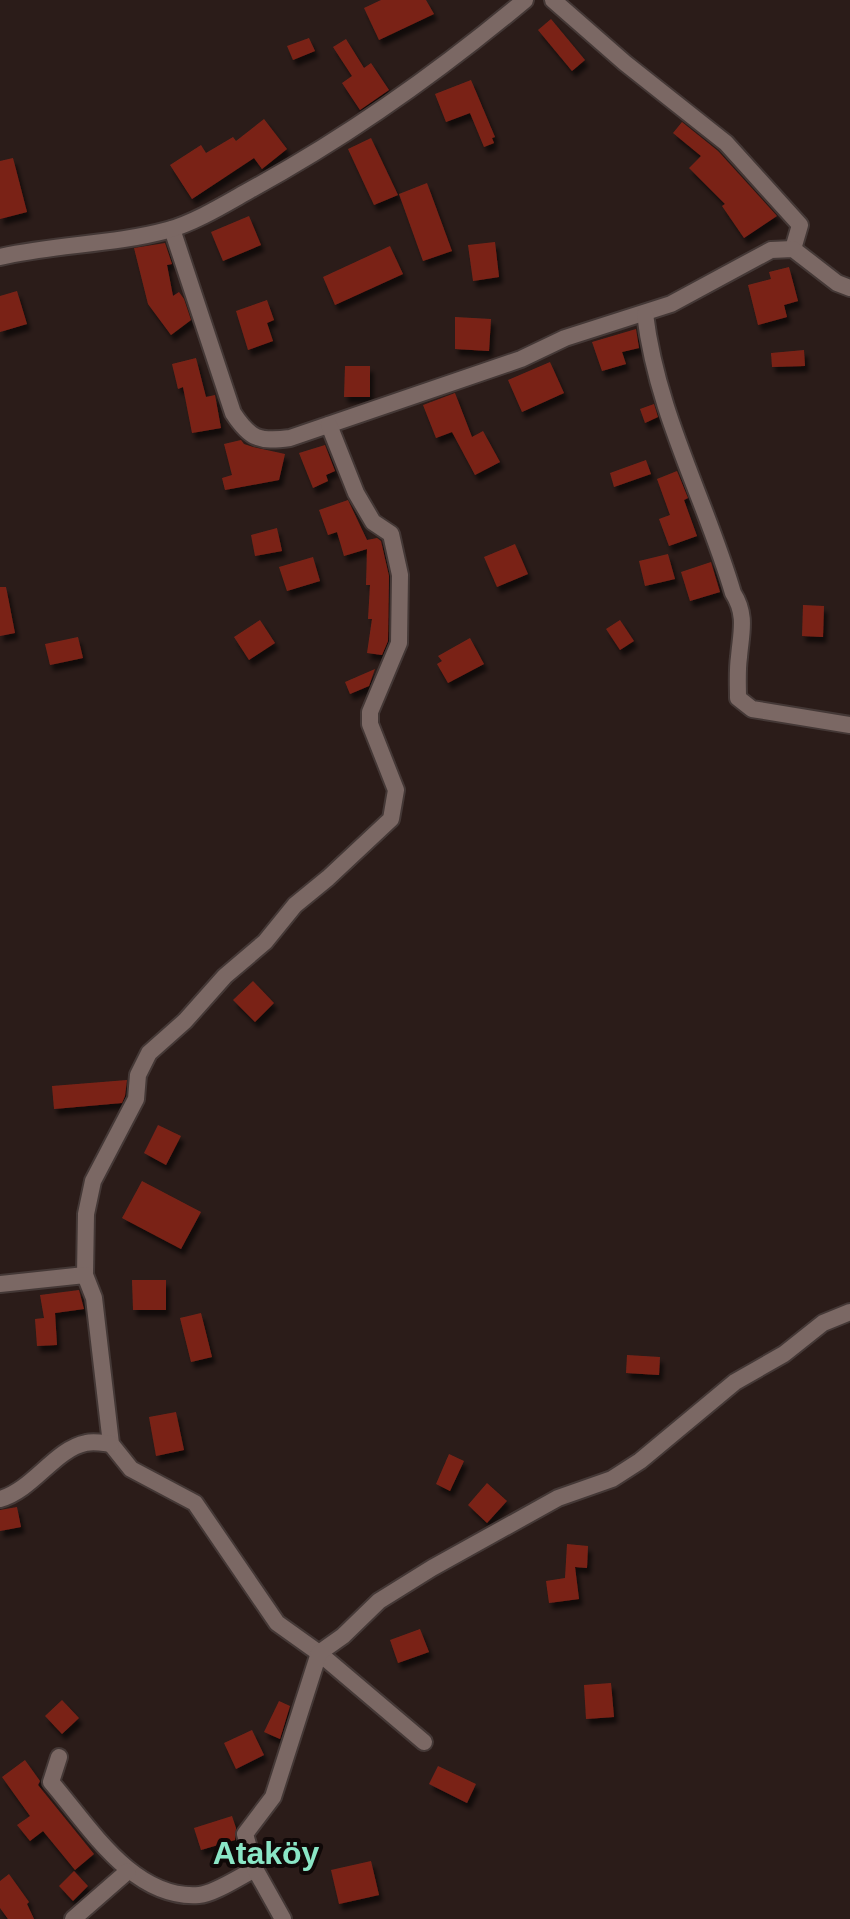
<svg xmlns="http://www.w3.org/2000/svg" width="850" height="1919" viewBox="0 0 850 1919" font-family="Helvetica,sans-serif">
  <defs>
    <filter id="shadow"><feDropShadow dx="3.5" dy="6" stdDeviation="2" flood-color="#0009"/></filter>
  </defs>
  <rect width="100%" height="100%" fill="#2b1c19"/>
  <!-- building -->
  <g fill="#7a2418" filter="url(#shadow)">
    <polygon points="381,0 426,0 434,14 379,40 364,8"/>
    <polygon points="551,19 585,60 572,71 538,30"/>
    <polygon points="309,38 315,51 293,60 287,46"/>
    <polygon points="346,39 364,68 371,63 389,90 360,110 342,83 352,76 333,47"/>
    <polygon points="471,80 495,137 492,138 494,143 484,147 470,113 446,122 435,94"/>
    <polygon points="264,119 287,149 262,169 254,158 192,199 170,165 201,145 206,153 233,137 236,141"/>
    <polygon points="682,122 718,151 777,216 744,238 722,206 725,204 689,168 701,156 673,133"/>
    <polygon points="371,138 398,195 374,205 348,149"/>
    <polygon points="13,158 27,212 0,219 0,161"/>
    <polygon points="427,183 452,251 423,261 399,194"/>
    <polygon points="249,216 261,245 223,261 211,232"/>
    <polygon points="495,242 499,277 473,281 468,245"/>
    <polygon points="165,243 172,264 167,265 173,296 179,292 184,299 191,320 171,335 148,304 134,248"/>
    <polygon points="390,246 403,274 335,305 323,277"/>
    <polygon points="789,267 798,301 784,305 787,317 758,325 748,285 771,279 769,272"/>
    <polygon points="17,291 27,324 0,332 0,296"/>
    <polygon points="267,300 274,320 267,323 273,341 248,350 236,311"/>
    <polygon points="455,317 491,319 489,351 455,349"/>
    <polygon points="636,329 639,348 622,352 626,364 602,371 592,342"/>
    <polygon points="804,350 805,366 772,367 771,353"/>
    <polygon points="196,358 206,397 215,395 221,428 192,433 183,387 178,389 172,364"/>
    <polygon points="550,362 564,393 522,412 508,380"/>
    <polygon points="345,366 370,366 370,397 344,397"/>
    <polygon points="455,393 472,437 483,431 500,462 475,475 452,432 436,438 423,405"/>
    <polygon points="654,404 658,417 645,423 640,409"/>
    <polygon points="241,440 244,444 253,447 285,454 279,480 225,490 222,478 232,475 224,444"/>
    <polygon points="325,445 335,471 326,475 328,481 313,488 299,453"/>
    <polygon points="646,460 651,474 614,487 610,473"/>
    <polygon points="677,471 688,498 684,500 697,536 669,546 659,519 670,515 657,479"/>
    <polygon points="348,500 367,540 377,538 381,541 389,576 388,641 382,655 367,653 372,619 368,619 370,585 366,585 367,549 344,556 337,532 328,535 319,510"/>
    <polygon points="277,528 282,551 255,556 251,535"/>
    <polygon points="515,544 528,574 497,587 484,557"/>
    <polygon points="668,554 675,579 645,586 639,561"/>
    <polygon points="313,557 320,581 287,591 279,567"/>
    <polygon points="711,562 720,592 690,601 681,572"/>
    <polygon points="0,587 6,587 15,633 0,636"/>
    <polygon points="803,605 824,606 823,637 802,636"/>
    <polygon points="260,620 275,643 249,660 234,637"/>
    <polygon points="620,620 634,641 620,650 606,629"/>
    <polygon points="78,637 83,658 50,665 45,644"/>
    <polygon points="470,638 484,664 448,683 437,664 442,661 438,656"/>
    <polygon points="375,669 369,686 350,694 345,682"/>
    <polygon points="253,981 274,1003 255,1022 233,1000"/>
    <polygon points="127,1080 125,1096 122,1103 54,1109 52,1086"/>
    <polygon points="158,1125 181,1136 166,1165 144,1153"/>
    <polygon points="142,1181 201,1212 181,1249 122,1218"/>
    <polygon points="132,1280 166,1280 166,1310 133,1310"/>
    <polygon points="79,1290 84,1309 55,1313 57,1345 37,1346 35,1319 44,1318 40,1295"/>
    <polygon points="201,1313 212,1357 191,1362 180,1318"/>
    <polygon points="627,1355 660,1357 659,1375 626,1373"/>
    <polygon points="176,1412 184,1450 156,1456 149,1417"/>
    <polygon points="449,1454 464,1461 450,1491 436,1484"/>
    <polygon points="487,1483 507,1501 487,1523 468,1505"/>
    <polygon points="17,1507 21,1527 0,1531 0,1510"/>
    <polygon points="567,1544 588,1546 587,1568 575,1567 579,1599 549,1603 546,1581 565,1578"/>
    <polygon points="420,1629 429,1652 398,1663 390,1640"/>
    <polygon points="611,1683 614,1717 586,1719 584,1685"/>
    <polygon points="62,1700 79,1718 62,1734 45,1716"/>
    <polygon points="279,1701 290,1706 280,1739 264,1732"/>
    <polygon points="252,1730 264,1755 236,1769 224,1743"/>
    <polygon points="25,1760 40,1781 38,1785 94,1854 75,1870 43,1831 30,1841 17,1825 30,1816 2,1777"/>
    <polygon points="438,1766 476,1784 467,1803 429,1784"/>
    <polygon points="232,1816 236,1828 235,1840 201,1850 194,1828"/>
    <polygon points="371,1861 379,1895 339,1904 331,1870"/>
    <polygon points="74,1871 88,1886 73,1901 59,1886"/>
    <polygon points="9,1874 29,1902 27,1904 34,1919 8,1919 0,1908 0,1881"/>
  </g>
  <g fill="none" stroke-linecap="round" stroke-linejoin="round">
    <!-- minor casing -->
    <g stroke="#443836" stroke-width="20">
      <g id="minor">
        <polyline points="553,0 625,63 726,143 800,225 793,249"/>
        <path d="M172,229L233,413C250,439 259,442 290,438L521,359L565,338L671,304L771,250L793,249L837,283L850,288"/>
        <path d="M0,257C55,244 113,245 168,230C196,222 225,204 250,190C349,136 439,72 525,0"/>
        <path d="M645,314C657,414 705,498 733,593C747,615 741,633 739,657C737,671 738,684 738,698L752,709L850,725"/>
        <polyline points="85,1275 86,1214 93,1181 136,1099 138,1075 149,1053 185,1021 225,976 265,942 295,905 328,878 391,819 396,790 370,724 370,712 399,643 400,575 391,534 373,522 356,493 329,425"/>
        <polyline points="0,1284 85,1275 94,1298 111,1444 131,1469 195,1503 277,1623 319,1653 424,1742"/>
        <path d="M0,1499C33,1490 55,1449 86,1443C94,1441 103,1443 111,1444"/>
        <path d="M59,1757L51,1782C89,1826 133,1900 199,1895C214,1894 241,1876 255,1869"/>
        <polyline points="73,1919 128,1871"/>
        <polyline points="283,1919 255,1869 245,1834 273,1797 319,1653 343,1636 379,1601 432,1568 558,1498 612,1479 640,1461 735,1382 784,1354 823,1323 850,1312"/>
      </g>
    </g>
    <!-- minor -->
    <use href="#minor" stroke="#7b6864" stroke-width="16"/>
  </g>
  <g text-anchor="middle" stroke-width="8" stroke-linejoin="round" paint-order="stroke">
    <!-- quarter labels -->
    <g font-size="32" font-weight="bold" fill="#8ae6c6" stroke="#0f0807">
      <text x="266" y="1864">Ataköy</text>
    </g>
  </g>
</svg>
